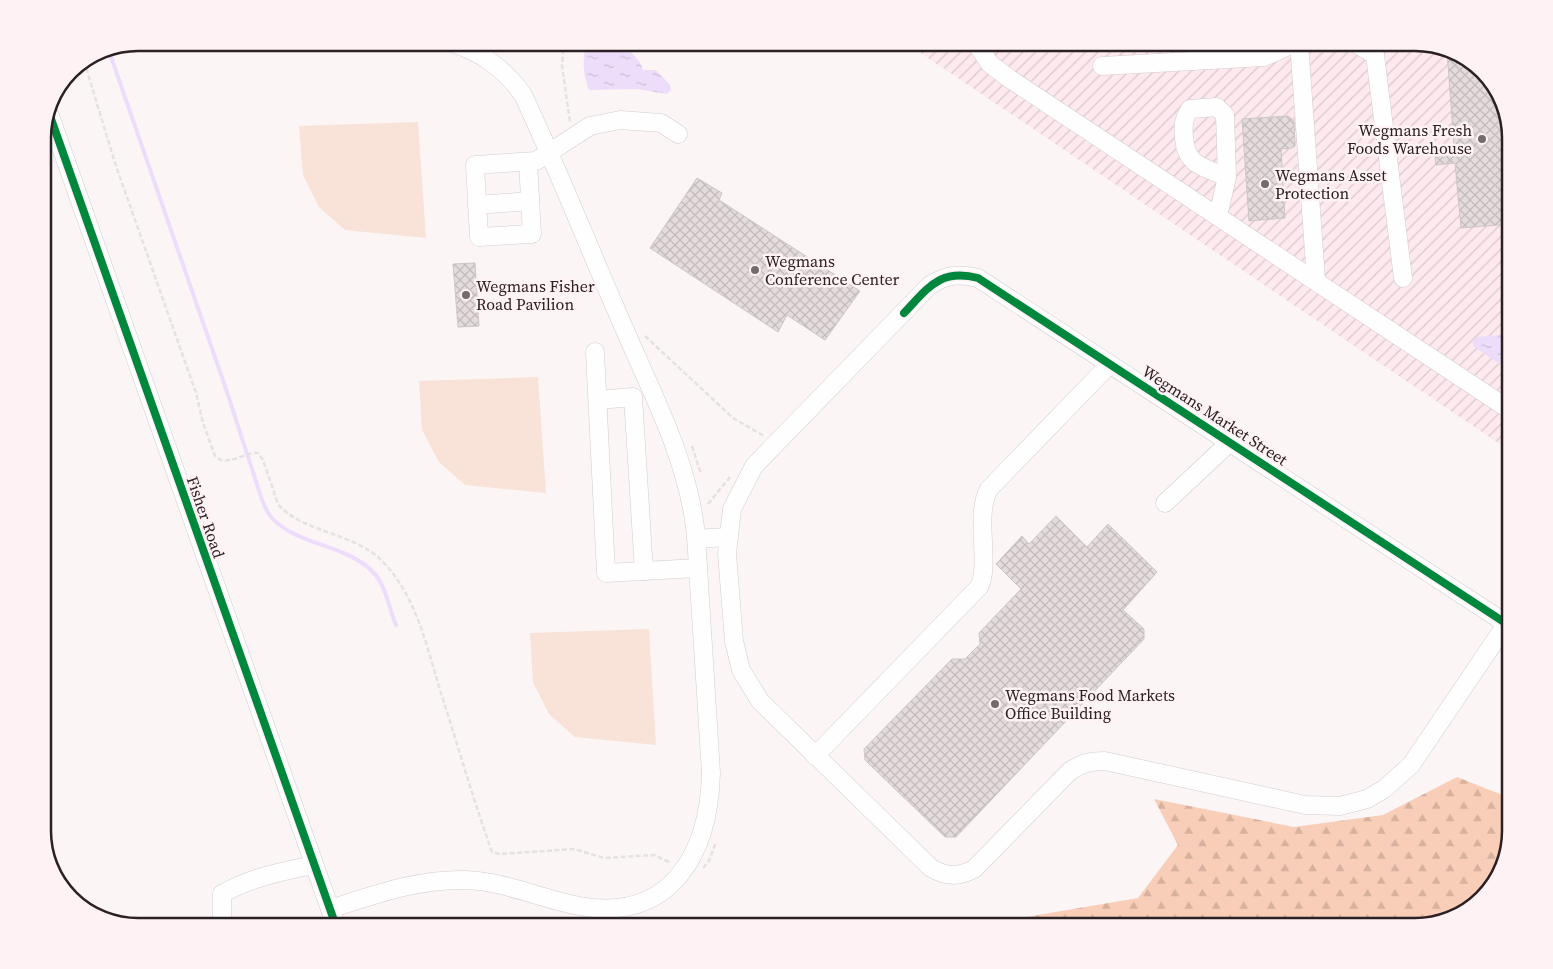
<svg xmlns="http://www.w3.org/2000/svg" width="1553" height="969" viewBox="0 0 1553 969" font-family="'Source Serif 4',serif">
  <defs>
    <pattern id="industrial-furrows" width="10" height="10" patternUnits="userSpaceOnUse" patternTransform="scale(1.25)"><rect width="10" height="10" fill="#fde9ee"/><path d="M-1 1l2-2M0 10L10 0M9 11l2-2" fill="none" stroke="#d9c8cc"/></pattern>
    <pattern id="forest-firs" width="22" height="20" patternUnits="userSpaceOnUse" patternTransform="scale(1.25)"><rect width="22" height="20" fill="#f8ceb8"/><path d="M5 1l3.5 6h-7zM16 11l3.5 6h-7z" fill="#d5b19e"/></pattern>
    <pattern id="water-ripples" width="26" height="14" patternUnits="userSpaceOnUse" patternTransform="scale(1.25)"><rect width="26" height="14" fill="#eeddfa"/><path d="M2 4q2-2 4 0t4 0M15 11q2-2 4 0t4 0" fill="none" stroke="#ccbdd6"/></pattern>
    <pattern id="building-cross-hatch" width="8" height="8" patternUnits="userSpaceOnUse" patternTransform="scale(1.25)"><rect width="8" height="8" fill="#e4dcdc"/><path d="M0 0l8 8M0 8l8-8" fill="none" stroke="#c4bcbc"/></pattern>
  </defs>
  <rect width="100%" height="100%" fill="#fbf5f6"/>
  <!-- industrial -->
  <polygon fill="url(#industrial-furrows)" points="1415,42 1463,55 1498,90 1510,132 1510,451 906,43"/>
  <!-- forest -->
  <polygon fill="url(#forest-firs)" points="1457,777 1510,798 1510,831 1498,879 1463,914 1415,926 507,926 1020,918 1138,898 1178,845 1154,799 1294,827 1383,815"/>
  <!-- green -->
  <g fill="#f9e2d7">
    <polygon points="418,122 426,238 345,230 319,207 303,175 299,126"/>
    <polygon points="538,377 546,493 465,485 439,462 422,430 419,381"/>
    <polygon points="649,629 656,745 575,737 549,714 533,682 530,633"/>
  </g>
  <!-- water -->
  <g fill="url(#water-ripples)">
    <path d="M589,42C597,42 609,40 616,43C628,47 640,59 643,70H656L670,85L671,90L667,94L637,89L589,90C584,77 580,55 589,42Z"/>
    <polygon points="1510,334 1510,371 1474,347 1472,341 1477,337"/>
  </g>
  <g fill="none" stroke-linecap="round" stroke-linejoin="round">
    <!-- stream -->
    <path stroke="#eeddfa" stroke-width="4" d="M108,48L226,389L262,500C264,505 267,512 271,517C297,546 346,544 373,572C386,585 389,609 396,625"/>
  </g>
  <!-- building -->
  <g fill="url(#building-cross-hatch)" stroke="#cec6c6">
    <polygon points="1447,51 1463,55 1498,90 1510,132 1510,224 1461,228 1455,163 1436,165 1434,147 1454,145"/>
    <polygon points="1288,116 1294,121 1295,146 1292,148 1281,149 1285,218 1249,221 1242,119"/>
    <polygon points="697,178 722,193 719,200 860,291 825,340 787,315 778,332 650,248"/>
    <polygon points="475,263 479,326 458,327 453,264"/>
    <polygon points="1056,516 1087,547 1108,524 1157,572 1123,610 1144,629 1144,639 956,837 945,837 865,760 864,749 952,659 965,659 980,644 979,633 1021,589 996,564 1022,536 1029,544"/>
  </g>
  <g fill="none" stroke-linecap="round" stroke-linejoin="round">
    <!-- minor casing -->
    <g stroke="#d4ccce" stroke-width="19">
      <g id="minor">
        <polyline points="975,42 990,64 1010,79 1510,410"/>
        <polyline points="1299,42 1316,280"/>
        <polyline points="1353,42 1375,55 1403,278"/>
        <polyline points="1102,66 1264,57 1297,42"/>
        <polyline points="50,116 336,926"/>
        <polyline points="528,162 532,234 479,237 475,165 536,161 590,126 620,120 661,123 678,134"/>
        <polyline points="477,205 530,201"/>
        <path d="M1218,216L1227,177L1225,115L1217,107L1190,109C1183,120 1183,125 1184,138C1186,166 1204,167 1227,177"/>
        <polyline points="595,352 606,573 698,568"/>
        <polyline points="598,400 633,397 644,571"/>
        <polyline points="1165,503 1230,442"/>
        <polyline points="696,539 727,537"/>
        <path d="M1507,623L1411,765L1384,789L1367,799L1340,806L1305,805L1105,761C1091,761 1082,763 1070,771L974,869C958,877 947,877 931,868L760,701L741,670L734,641L727,554L732,509L754,466L930,285C947,275 958,273 978,278L1510,626"/>
        <path d="M815,756L979,587C991,565 974,515 989,489L1110,364"/>
        <path d="M330,909C374,895 417,879 465,880C504,881 541,899 579,906C671,923 709,853 711,773L696,535C688,458 651,392 621,321C588,246 558,169 523,95C504,68 481,52 449,42"/>
        <path d="M222,926V894C249,878 283,871 314,865"/>
      </g>
    </g>
    <!-- path -->
    <g stroke="#e4e2e2" stroke-width="2.5" stroke-dasharray="5 2.5" stroke-linecap="butt">
      <polyline points="564,42 562,66 570,122"/>
      <path d="M84,61L115,163L196,393L203,423L215,456C226,468 244,452 258,453L263,460L278,504C302,533 355,532 383,562C417,597 427,648 441,693C458,746 473,799 492,852L500,854L574,849L604,858L654,855L669,862"/>
      <polyline points="645,336 733,418 764,436"/>
      <polyline points="692,446 701,474"/>
      <polyline points="708,504 730,477"/>
      <polyline points="703,868 709,861 716,842"/>
    </g>
    <!-- minor -->
    <use href="#minor" stroke="#fefefe" stroke-width="18"/>
    <!-- cycleway casing -->
    <g stroke="#fef2f5" stroke-width="11">
      <g id="cycleway">
        <polyline points="50,116 336,926"/>
        <path d="M904,313C928,288 940,268 978,278L1510,626"/>
      </g>
    </g>
    <!-- cycleway -->
    <use href="#cycleway" stroke="#00873e" stroke-width="8"/>
  </g>
  <!-- markers -->
  <g fill="#746b6d" stroke="#fef2f5" stroke-width="2">
    <circle cx="1482" cy="139" r="5"/>
    <circle cx="1265" cy="184" r="5"/>
    <circle cx="755" cy="270" r="5"/>
    <circle cx="466" cy="295" r="5"/>
    <circle cx="995" cy="704" r="5"/>
  </g>
  <g text-anchor="middle" stroke-width="5" stroke-linejoin="round" paint-order="stroke">
    <!-- poi labels -->
    <g font-size="16" fill="#2b2023" stroke="#fef2f5" text-anchor="start">
      <text x="1472" y="136" text-anchor="end">Wegmans Fresh<tspan x="1472" dy="18">Foods Warehouse</tspan></text>
      <text x="1275" y="181">Wegmans Asset<tspan x="1275" dy="18">Protection</tspan></text>
      <text x="765" y="267">Wegmans<tspan x="765" dy="18">Conference Center</tspan></text>
      <text x="476" y="292">Wegmans Fisher<tspan x="476" dy="18">Road Pavilion</tspan></text>
      <text x="1005" y="701">Wegmans Food Markets<tspan x="1005" dy="18">Office Building</tspan></text>
    </g>
    <!-- street labels -->
    <g font-size="16" fill="#2b2023" stroke="#fef2f5">
      <text transform="translate(1215 415) rotate(33)" y="6">Wegmans Market Street</text>
      <text transform="translate(206 517) rotate(71)" y="6">Fisher Road</text>
    </g>
  </g>
  <!-- crop -->
  <path d="M0 0H1553V969H0ZM138 51H1415A87 87 0 0 1 1502 138V831A87 87 0 0 1 1415 918H138A87 87 0 0 1 51 831V138A87 87 0 0 1 138 51Z" fill="#fef2f5" fill-rule="evenodd"/>
  <path fill="none" stroke="#2b2023" stroke-width="2.5" d="M138 51H1415A87 87 0 0 1 1502 138V831A87 87 0 0 1 1415 918H138A87 87 0 0 1 51 831V138A87 87 0 0 1 138 51Z"/>
</svg>
